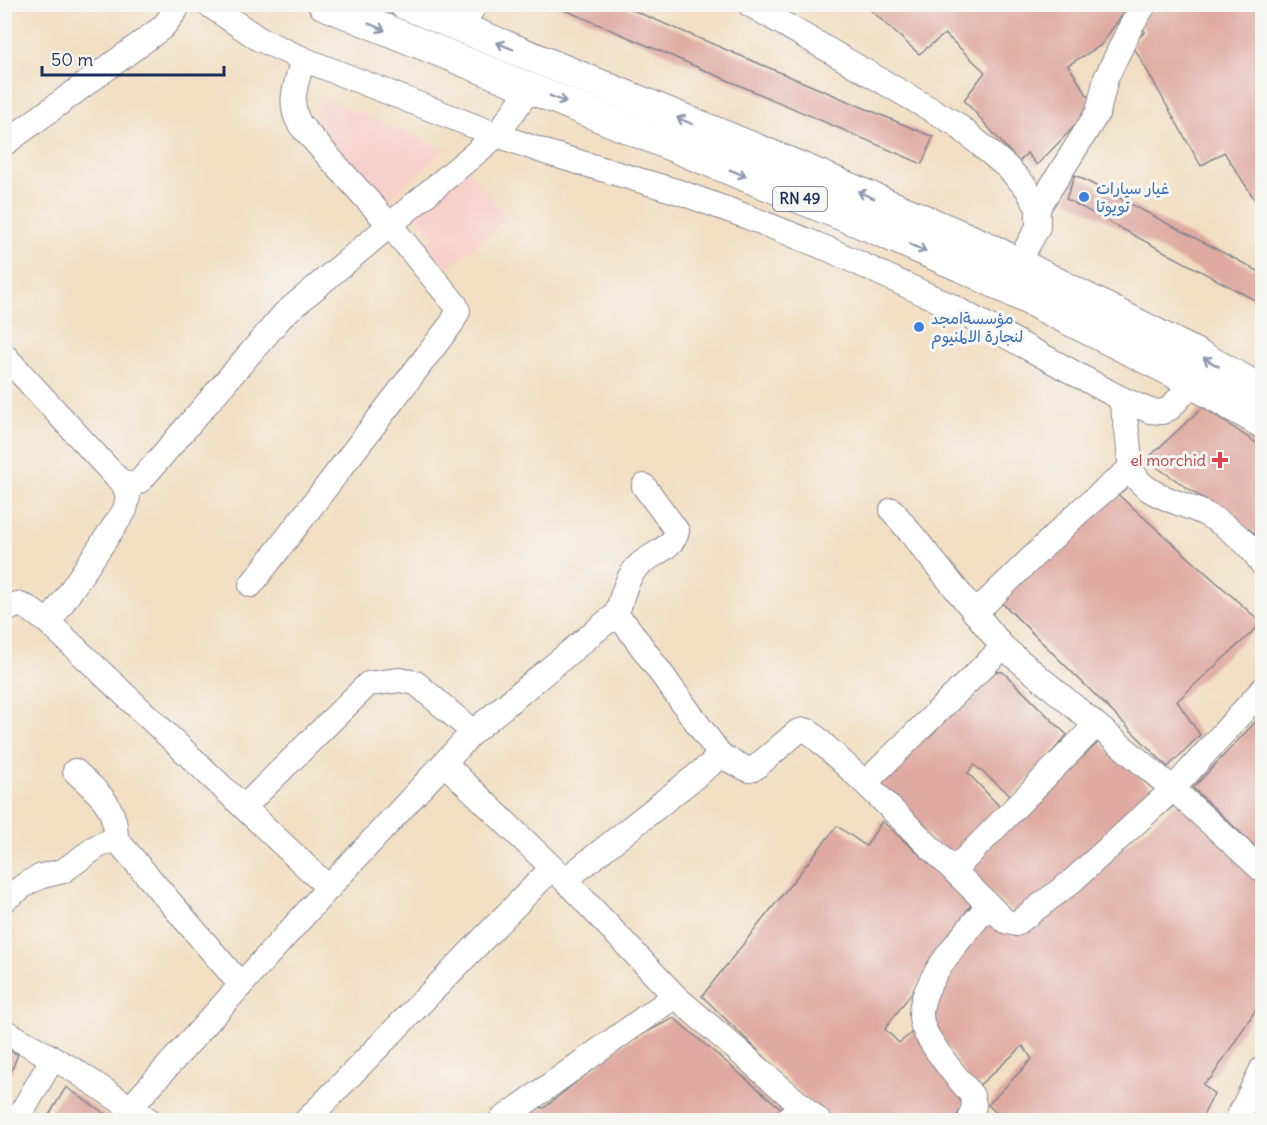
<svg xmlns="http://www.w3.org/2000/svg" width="1267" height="1125" viewBox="0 0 1267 1125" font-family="Delius,'Playpen Sans Arabic',sans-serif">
  <rect width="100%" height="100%" fill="#f6f6f2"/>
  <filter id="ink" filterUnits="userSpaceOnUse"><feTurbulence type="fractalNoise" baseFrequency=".0167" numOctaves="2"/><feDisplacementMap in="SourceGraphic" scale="12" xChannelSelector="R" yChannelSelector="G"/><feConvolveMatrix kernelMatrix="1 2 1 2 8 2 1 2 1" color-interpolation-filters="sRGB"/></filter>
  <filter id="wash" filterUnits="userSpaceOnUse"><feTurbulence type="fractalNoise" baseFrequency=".008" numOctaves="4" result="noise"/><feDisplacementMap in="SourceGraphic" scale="24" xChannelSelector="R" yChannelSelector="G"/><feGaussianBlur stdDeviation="1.35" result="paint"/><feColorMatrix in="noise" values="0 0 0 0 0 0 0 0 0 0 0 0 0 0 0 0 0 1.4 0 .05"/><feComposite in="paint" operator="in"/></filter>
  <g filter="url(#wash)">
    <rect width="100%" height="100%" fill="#f2dec2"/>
    <!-- built -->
    <g fill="#f7d0ca">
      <polygon points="322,98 445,149 386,203 313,124"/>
      <polygon points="467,170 508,218 444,272 423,247 435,237 415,215"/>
    </g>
    <g id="blocks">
      <!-- building -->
      <g fill="#dfaaa1">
        <polygon points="551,4 618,4 933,137 922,164"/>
        <polygon points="864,4 1130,4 1100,46 1068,65 1094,106 1037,165 1027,153 1019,162 964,100 985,72 945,34 919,54"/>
        <polygon points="1165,4 1262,4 1262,200 1257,203 1224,152 1201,166 1132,44 1145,32 1139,20"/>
        <polygon points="1075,175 1262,273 1262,304 1066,199"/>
        <polygon points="1203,407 1262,447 1262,538 1146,460"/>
        <polygon points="1113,490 1262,623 1177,701 1200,735 1168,767 996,597"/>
        <polygon points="989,671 1003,672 1067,735 1013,797 974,765 968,773 1001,808 953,859 873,784"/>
        <polygon points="1262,715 1262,853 1193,788"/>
        <polygon points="1099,742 1158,793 1016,915 964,871 1006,825"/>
        <polygon points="1182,799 1262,875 1262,1000 1212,1077 1203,1084 1214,1094 1201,1120 1004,1120 988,1105 1032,1059 1023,1046 975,1089 925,1012 958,948 995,914 1015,937"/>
        <polygon points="882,821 972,902 950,940 885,1029 899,1043 915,1030 968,1097 954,1120 829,1120 702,996 837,826 866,846"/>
        <polygon points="674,1018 784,1111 773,1120 518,1120 535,1107 544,1108 625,1043"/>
        <polygon points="4,1049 18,1054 5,1088 4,1088"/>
        <polygon points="66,1087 114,1120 46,1120"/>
      </g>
    </g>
  </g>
  <g filter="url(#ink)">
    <use href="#blocks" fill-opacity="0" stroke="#868690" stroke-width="1.5"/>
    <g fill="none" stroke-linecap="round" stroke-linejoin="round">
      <!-- minor casing -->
      <g stroke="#868690" stroke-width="26">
        <g id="minor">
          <polyline points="208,4 259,39 303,59 497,135 548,153 679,192 748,217 828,249 951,306 1120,398 1150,411 1162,412 1170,408 1193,383"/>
          <polyline points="749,4 956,124 1007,167 1026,187 1038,208 1038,227 1018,263"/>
          <polyline points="459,27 476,4"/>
          <polyline points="4,144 163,27 176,10 178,4"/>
          <polyline points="1038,208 1098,112 1106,78 1132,24 1145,4"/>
          <path d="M4,355L115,476C124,484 130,488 141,480L284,314L497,135L530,88"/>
          <path d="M1120,398C1123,411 1127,425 1128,439C1129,447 1129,458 1131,467C1140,497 1184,502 1207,515C1228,526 1250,544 1262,564"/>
          <polyline points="892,510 1003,647"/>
          <path d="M251,585L452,323L458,311L455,304L389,224L301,126C286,104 297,83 303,59"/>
          <polyline points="4,612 17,604 28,608 49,623 125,510 128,496 123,483"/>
          <polyline points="975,613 1080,511 1131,468"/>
          <path d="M615,619C621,603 625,578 638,566C649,555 674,548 677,531L644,486"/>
          <polyline points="49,623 329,888"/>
          <polyline points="444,763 565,880 675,996 818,1120"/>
          <path d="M75,771C99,794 116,804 116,839"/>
          <polyline points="865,783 1005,921 1016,924 1071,882 1173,789 1262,690"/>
          <polyline points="244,807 368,684 400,680 416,683 473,732"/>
          <polyline points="954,870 1096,725"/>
          <polyline points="565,880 721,756"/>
          <polyline points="4,900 29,882 42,876 63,871 98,846 116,839 241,985"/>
          <polyline points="4,1031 74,1070 149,1120"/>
          <polyline points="131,1107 342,873 473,732 610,619 621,621 626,625 721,756 749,770 755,768 797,732 804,730 809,731 865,783 1003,647 1173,789 1262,870"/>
          <polyline points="17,1120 53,1058"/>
          <polyline points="307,1120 552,868"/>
          <polyline points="501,1120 675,996"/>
          <polyline points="786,1120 802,1105"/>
          <path d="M970,1120L974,1105L972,1096C968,1089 961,1082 955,1075C944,1061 932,1046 924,1029C907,993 967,931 989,905"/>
          <polyline points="1237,1120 1262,1069"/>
        </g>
      </g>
      <!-- major casing -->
      <g stroke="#868690" stroke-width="32">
        <g id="major">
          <polyline points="323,4 868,226 971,271 1171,371 1262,423"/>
          <polyline points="404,4 810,171 983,245 1204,358 1262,390"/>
        </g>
      </g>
      <!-- minor -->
      <use href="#minor" stroke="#fff" stroke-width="24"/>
      <!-- major -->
      <use href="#major" stroke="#fff" stroke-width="30"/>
    </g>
    <!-- one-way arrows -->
    <defs><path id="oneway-shaft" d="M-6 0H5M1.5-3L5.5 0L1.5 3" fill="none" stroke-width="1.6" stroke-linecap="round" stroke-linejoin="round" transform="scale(1.5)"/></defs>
    <g stroke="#8d97ae">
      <use href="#oneway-shaft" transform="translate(377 27) rotate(23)"/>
      <use href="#oneway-shaft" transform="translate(505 46) rotate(-157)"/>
      <use href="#oneway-shaft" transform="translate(558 99) rotate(22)"/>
      <use href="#oneway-shaft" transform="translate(685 121) rotate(-157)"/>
      <use href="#oneway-shaft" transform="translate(738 173) rotate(22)"/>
      <use href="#oneway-shaft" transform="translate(866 195) rotate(-157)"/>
      <use href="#oneway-shaft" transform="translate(918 248) rotate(24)"/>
      <use href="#oneway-shaft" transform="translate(1211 362) rotate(-151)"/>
    </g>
  </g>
  <!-- markers -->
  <g fill="#3f7fe0" stroke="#f6f6f2" stroke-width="2">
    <circle cx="1084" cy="197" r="6"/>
    <circle cx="919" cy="327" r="6"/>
  </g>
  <path fill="#e0444e" stroke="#f6f6f2" stroke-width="2" d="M1217 451h6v6h6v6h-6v6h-6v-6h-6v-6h6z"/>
  <g text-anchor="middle" stroke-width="6" stroke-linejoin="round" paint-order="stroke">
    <!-- shield labels -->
    <rect fill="#f6f6f2" stroke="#5d6b8a" stroke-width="1.5" x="773" y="187" width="54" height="24" rx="4.5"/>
    <g font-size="15" font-weight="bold" fill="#1b2f5e">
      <text x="800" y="204">RN 49</text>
    </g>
    <!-- shop labels -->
    <g font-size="16" fill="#366cbe" stroke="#f6f6f2" text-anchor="start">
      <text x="1096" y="194">غيار سيارات<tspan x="1096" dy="18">تويوتا</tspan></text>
      <text x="931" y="324">مؤسسةامجد<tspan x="931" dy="18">لنجارة الالمنيوم</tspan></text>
    </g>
    <!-- health labels -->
    <g font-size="16" fill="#be3a42" stroke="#f6f6f2" text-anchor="end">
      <text x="1206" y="466">el morchid</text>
    </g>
  </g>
  <!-- margin -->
  <rect width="1267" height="1125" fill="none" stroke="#f6f6f2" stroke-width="24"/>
  <!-- scale -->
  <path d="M42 66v9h182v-9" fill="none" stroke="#1b2f5e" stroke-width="3"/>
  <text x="51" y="66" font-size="18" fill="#1b2f5e" stroke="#f6f6f2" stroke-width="4.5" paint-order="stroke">50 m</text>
</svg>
